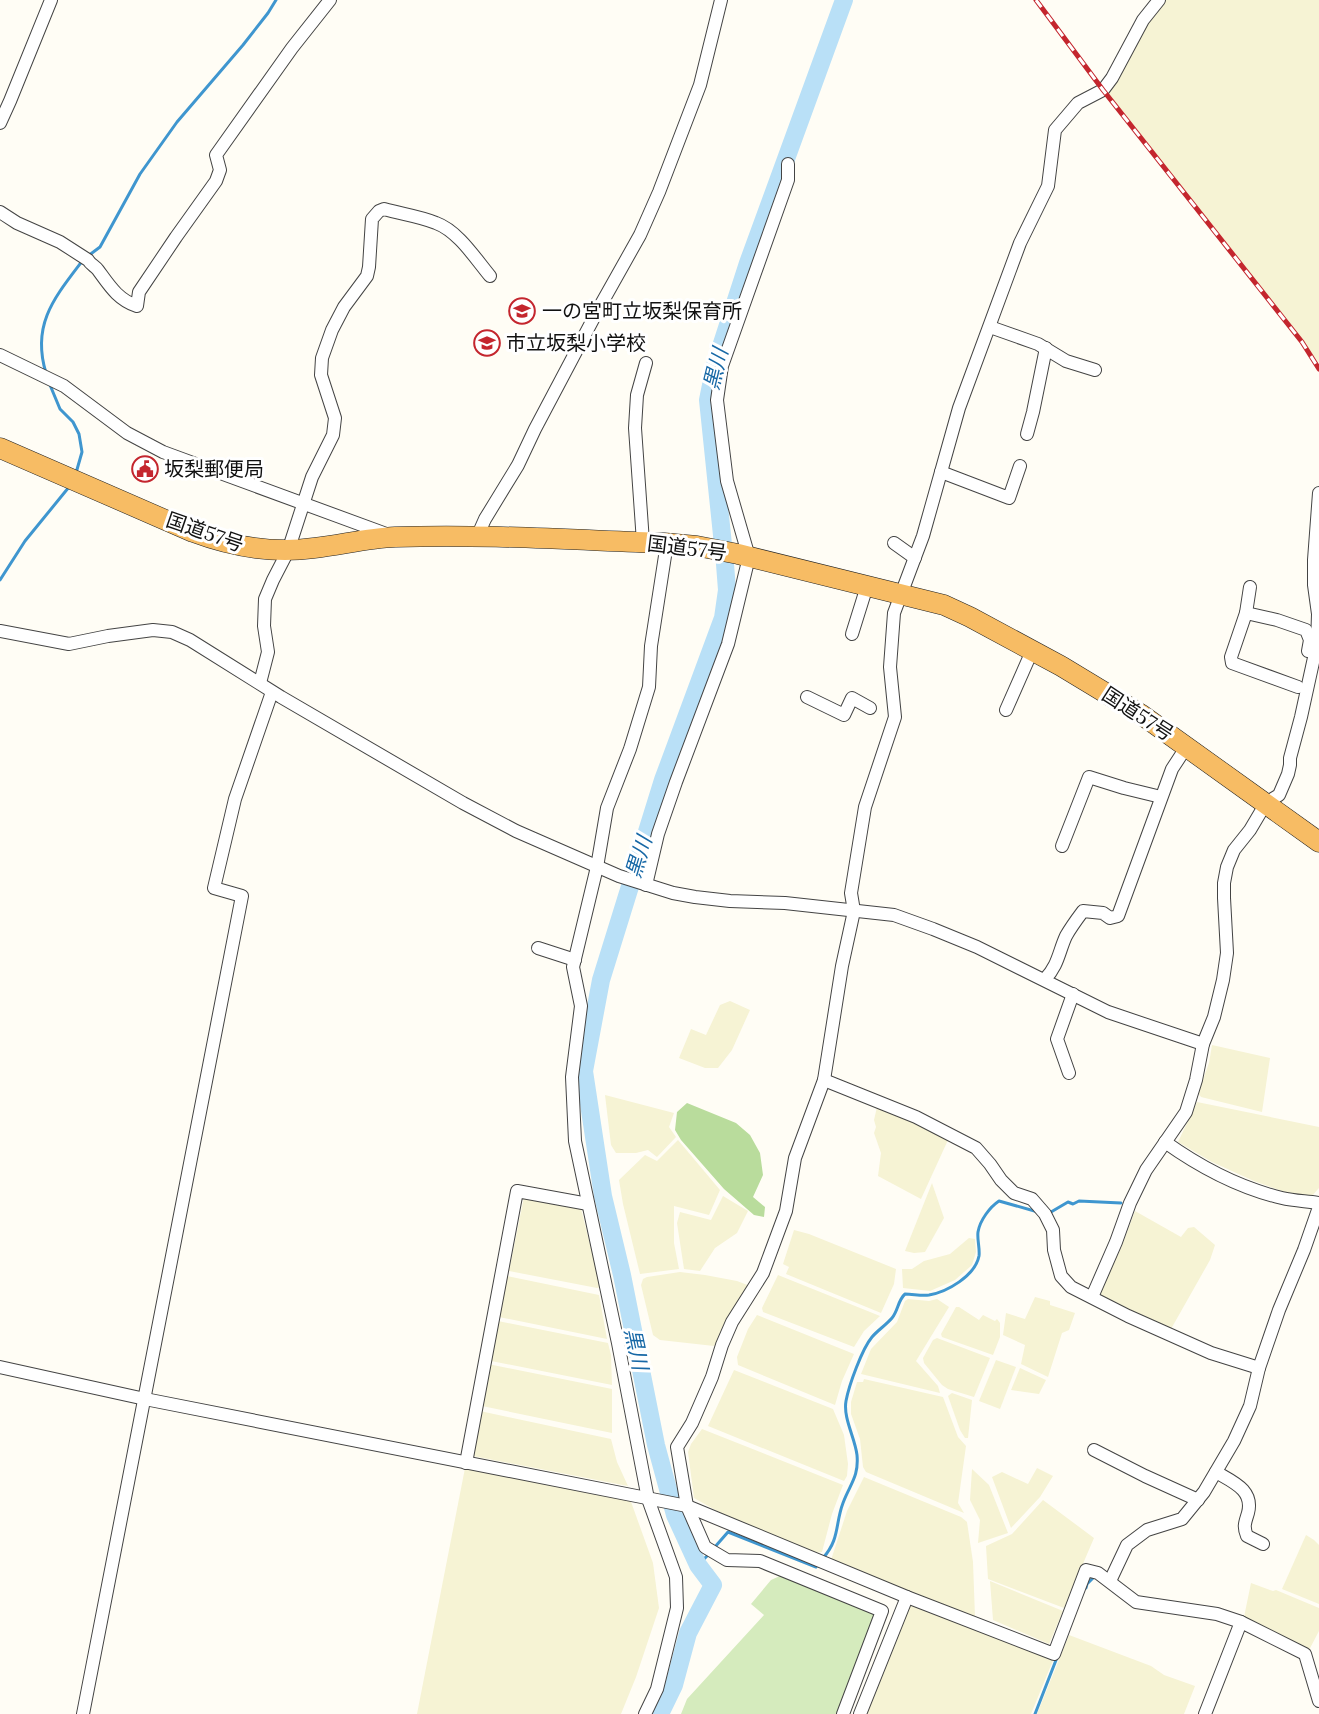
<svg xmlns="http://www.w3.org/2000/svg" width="1319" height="1714" viewBox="0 0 1319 1714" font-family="Lora,'Noto Sans JP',serif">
  <rect width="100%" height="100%" fill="#fffdf5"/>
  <!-- farmland -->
  <g fill="#f6f3d4">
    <polygon points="1159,0 1319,0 1319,363 1103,90"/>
    <polygon points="730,1001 750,1010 732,1050 718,1068 705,1068 679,1058 691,1029 706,1035 720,1005"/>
    <polygon points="1212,1045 1270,1058 1262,1112 1201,1097 1198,1093 1209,1063"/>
    <polygon points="605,1095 674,1113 669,1127 676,1137 657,1157 648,1150 636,1153 616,1153 611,1145"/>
    <polygon points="1197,1102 1319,1127 1319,1188 1312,1196 1285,1192 1254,1181 1212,1162 1178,1142"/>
    <polygon points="877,1107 908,1120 948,1140 921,1199 878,1176 881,1153 874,1133 876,1127 874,1120"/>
    <polygon points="678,1140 720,1190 709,1215 674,1206 674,1243 679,1269 640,1274 623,1204 619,1180 645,1155 657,1161"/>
    <polygon points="932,1183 944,1218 925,1252 914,1253 905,1251"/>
    <polygon points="723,1196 748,1211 737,1233 715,1248 700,1271 684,1269 677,1223 680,1212 711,1220"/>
    <polygon points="524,1197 581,1209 601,1287 597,1288 509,1271"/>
    <polygon points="1135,1211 1181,1237 1188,1228 1194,1227 1215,1245 1210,1260 1171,1329 1114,1304 1102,1297 1100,1291 1121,1248"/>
    <polygon points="794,1230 809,1234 896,1269 894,1284 881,1313 786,1274 789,1267 783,1264"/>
    <polygon points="969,1238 975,1239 976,1252 972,1265 955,1280 930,1291 903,1288 902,1269 912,1269 924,1261 950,1254"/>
    <polygon points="680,1272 705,1275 737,1281 750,1286 726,1323 714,1346 660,1340 653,1335 641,1285 643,1279 647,1277"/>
    <polygon points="778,1275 880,1316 864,1331 854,1347 763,1312 762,1308"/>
    <polygon points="507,1276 599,1295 607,1339 499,1317"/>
    <polygon points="1035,1297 1050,1301 1050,1305 1075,1313 1069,1330 1062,1333 1048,1377 1021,1364 1025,1345 1003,1335 1006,1313 1025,1319"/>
    <polygon points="908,1299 929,1301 937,1299 949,1307 916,1361 938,1386 940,1393 861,1374 871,1349 897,1322 905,1301"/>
    <polygon points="956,1307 959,1307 979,1320 983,1315 995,1321 997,1319 1000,1323 1000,1337 993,1355 942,1337 941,1334"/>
    <polygon points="757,1315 854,1354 842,1381 835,1405 738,1365 737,1357 748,1329"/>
    <polygon points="498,1321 608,1343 611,1355 612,1385 491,1361"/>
    <polygon points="937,1338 990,1358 974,1397 948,1389 942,1385 924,1363 923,1358 933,1340"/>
    <polygon points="996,1360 1016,1367 1000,1409 979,1401"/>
    <polygon points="488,1364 612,1389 612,1433 482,1406"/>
    <polygon points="1020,1368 1046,1380 1039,1394 1011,1390"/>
    <polygon points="734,1370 833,1409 844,1435 848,1464 847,1476 844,1481 708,1426"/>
    <polygon points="864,1379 943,1397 958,1437 966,1446 958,1503 964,1513 866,1472 863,1467 860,1439 851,1414 851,1402 857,1382 863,1382"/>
    <polygon points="952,1393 972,1400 968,1438 965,1438 960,1430 948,1396"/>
    <polygon points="480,1411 611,1439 617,1462 628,1486 473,1456"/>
    <polygon points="702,1429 843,1485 832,1514 822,1552 814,1553 724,1515 694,1498 688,1452 691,1444"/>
    <polygon points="466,1463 630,1499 653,1563 659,1608 636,1677 621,1714 417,1714"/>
    <polygon points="1037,1468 1053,1476 1040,1497 1011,1528 992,1477 1002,1472 1028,1484"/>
    <polygon points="972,1469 989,1485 1008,1533 978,1543 980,1520 970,1500"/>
    <polygon points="864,1477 961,1517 967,1522 973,1562 975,1617 972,1618 831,1560 847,1511"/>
    <polygon points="1043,1500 1094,1538 1064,1608 988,1579 986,1546 1012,1534"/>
    <polygon points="1306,1535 1314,1540 1319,1545 1319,1604 1282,1589"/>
    <polygon points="990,1581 1063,1611 1049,1644 993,1620"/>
    <polygon points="1251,1583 1273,1591 1276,1590 1319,1608 1319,1631 1308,1652 1244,1617"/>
    <polygon points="909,1601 1054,1658 1031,1714 865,1714"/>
    <polygon points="1069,1635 1151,1666 1164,1675 1195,1686 1184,1714 1037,1714"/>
  </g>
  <!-- green -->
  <polygon fill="#d5ebbd" points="782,1575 878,1614 840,1714 681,1714 687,1699 764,1615 751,1604 771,1580"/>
  <!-- forest -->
  <polygon fill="#b9dc9c" points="687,1103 736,1123 750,1135 760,1153 763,1175 753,1197 765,1207 764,1217 754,1215 724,1189 681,1140 675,1130 677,1112"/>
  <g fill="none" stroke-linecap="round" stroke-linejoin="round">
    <!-- stream -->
    <g stroke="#3f96cf" stroke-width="3">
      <polyline points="88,256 100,247 140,174 177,122 243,45 268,13 276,0"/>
      <path d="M46,373C31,324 55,297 83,260"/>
      <polyline points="50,385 60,409 73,422 79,434 82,452 76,473"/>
      <polyline points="0,580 25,541 69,487"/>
      <polyline points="1048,1212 1051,1212 1068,1202 1073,1204 1079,1201 1121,1203"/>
      <polyline points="714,1548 728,1532 816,1567 818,1563"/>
      <path d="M823,1558C840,1539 835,1524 843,1503C850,1484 859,1477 857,1455C855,1438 843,1418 846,1401C849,1385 862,1349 872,1337C878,1330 886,1325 892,1318C898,1311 898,1300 905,1294C913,1294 921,1296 929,1295C947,1292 975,1276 979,1256C980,1248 977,1240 978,1232C980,1220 990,1207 999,1201L1038,1212"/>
      <polyline points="698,1565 710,1553"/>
      <polyline points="1086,1588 1087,1584 1093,1578"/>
      <polyline points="1035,1714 1058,1655"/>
    </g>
    <!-- river -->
    <polyline stroke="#b9e0f7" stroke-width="18" points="660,1714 674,1685 688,1633 713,1585 698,1565 675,1515 656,1445 622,1275 603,1196 584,1071 601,980 663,780 723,618 727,590 725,564 708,400 715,365 748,263 844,0"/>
    <!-- minor casing -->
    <g stroke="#444" stroke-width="14">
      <g id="minor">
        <polyline points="0,123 10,101 51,0"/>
        <path d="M0,212L17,223L60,242L88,260C91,265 95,266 98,270C109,285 118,300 137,306L139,292L176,237L216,181L220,170L216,155L292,48L330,0"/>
        <polyline points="990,327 1038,344 1066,361 1095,370"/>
        <polyline points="0,355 64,386 127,433 163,452 389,535"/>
        <polyline points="1027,434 1033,412 1046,348"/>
        <polyline points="941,472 1009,498 1020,466"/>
        <polyline points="477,537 485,519 518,465 535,429 599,308 640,235 659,192 700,85 721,0"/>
        <polyline points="643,542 635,428 637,395 646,363"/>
        <polyline points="894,543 915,558"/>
        <polyline points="1246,613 1250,587"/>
        <polyline points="0,631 69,644 108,636 153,630 172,632 190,640 281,697 463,803 516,831 619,876 673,893 695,897 730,901 785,903 894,915 933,929 977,947 1108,1012 1203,1044"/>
        <polyline points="852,634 867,586"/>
        <path d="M260,683L268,652L264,626L265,599L273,580L288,551L312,477L333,435L335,418L321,375L322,358L332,330L344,307L367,276L369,267L372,219L379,211L384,209C401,214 419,216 436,223C458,231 475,258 490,276"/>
        <polyline points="1298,687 1232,663 1231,657 1246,613 1277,620 1306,630 1310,640 1308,651"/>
        <polyline points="807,697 844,715 852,698 870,708"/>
        <polyline points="1006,710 1032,651"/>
        <polyline points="1062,846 1089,777 1124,788 1161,797"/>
        <polyline points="646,885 658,834 676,782 728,644 749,557 727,481 717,400 722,366 788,180 788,164"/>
        <polyline points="538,948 575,960"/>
        <path d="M1045,979C1058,966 1059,951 1066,936C1071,927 1077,919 1083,911L1103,913L1110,918L1118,916L1172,769L1187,746"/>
        <polyline points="1069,1073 1057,1039 1073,994"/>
        <polyline points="824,1080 916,1117 976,1148 990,1164 1001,1180 1014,1193 1032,1199 1045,1214 1053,1230 1054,1250 1061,1276 1071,1287 1128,1316 1211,1353 1259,1368"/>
        <path d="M1165,1142C1200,1167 1240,1188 1282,1198C1294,1201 1307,1201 1319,1203"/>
        <polyline points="1092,1297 1116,1242 1130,1203 1146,1170 1186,1112 1196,1080 1203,1044 1214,1017 1223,980 1227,953 1224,898 1224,883 1227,867 1234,850 1250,830 1266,803 1279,795 1288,774 1290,765 1290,758 1301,717 1317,644 1318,614 1314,585 1314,560 1319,493"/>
        <polyline points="0,1367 145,1399 687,1506 907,1597 1054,1654 1086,1570 1098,1573 1136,1602 1217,1614 1241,1622 1305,1654 1319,1701"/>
        <polyline points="1094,1450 1145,1476 1198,1500"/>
        <polyline points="466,1463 517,1191 588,1204"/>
        <path d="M1216,1472C1233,1482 1254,1490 1248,1513C1245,1523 1243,1526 1247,1536L1263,1544"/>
        <polyline points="1110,1581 1127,1545 1147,1530 1182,1519 1204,1492 1234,1441 1250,1406 1259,1368 1279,1310 1304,1250 1319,1207"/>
        <polyline points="83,1714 242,896 214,888 235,799 272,692"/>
        <polyline points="645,1714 657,1689 677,1608 676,1577 648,1499 618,1343 575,1141 572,1077 581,1006 573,967 597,867 607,808 630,749 649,687 651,646 665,556 664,543"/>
        <polyline points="843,1714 882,1611 760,1561 727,1560 705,1547 687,1506 677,1447 692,1423 712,1377 722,1345 732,1322 763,1273 786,1211 795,1158 824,1080 842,966 854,911 851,893 865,807 895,717 890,667 894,613 923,536 959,408 1020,243 1048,186 1055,130 1078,103 1103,90 1112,78 1143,20 1159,0"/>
        <polyline points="860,1714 907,1597"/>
        <polyline points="1205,1714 1241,1622"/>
      </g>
    </g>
    <!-- trunk casing -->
    <g stroke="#222" stroke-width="21">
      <path id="trunk" d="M0,448L193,532C233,547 272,554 314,548C341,545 368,538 395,537C484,534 575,540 664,543L697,546L738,554L944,605L970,617L1061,666L1142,715L1319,842"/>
    </g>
    <!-- minor -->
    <use href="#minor" stroke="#fff" stroke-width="12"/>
    <!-- trunk -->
    <use href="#trunk" stroke="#f7bc64" stroke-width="20"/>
    <!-- rail casing -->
    <g stroke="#c4262e" stroke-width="5">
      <polyline id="rail" points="1036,0 1103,90 1302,342 1319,369"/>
    </g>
    <!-- rail -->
    <use href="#rail" stroke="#fff" stroke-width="3" stroke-dasharray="9" stroke-linecap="butt"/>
  </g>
  <!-- icons -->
  <defs>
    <g id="school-ring" transform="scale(1.35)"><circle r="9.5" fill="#fff" stroke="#c4262e" stroke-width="1.5"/><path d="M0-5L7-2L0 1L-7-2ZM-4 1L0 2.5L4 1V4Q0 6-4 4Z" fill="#c4262e"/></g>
    <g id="civic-ring" transform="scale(1.35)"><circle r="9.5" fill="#fff" stroke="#c4262e" stroke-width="1.5"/><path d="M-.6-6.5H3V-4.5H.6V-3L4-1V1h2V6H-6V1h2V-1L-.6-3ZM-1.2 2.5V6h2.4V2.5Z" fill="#c4262e"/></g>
  </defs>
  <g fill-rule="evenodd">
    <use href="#school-ring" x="522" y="311"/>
    <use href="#school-ring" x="487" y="343"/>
    <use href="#civic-ring" x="145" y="469"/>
  </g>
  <g text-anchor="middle" stroke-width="6" stroke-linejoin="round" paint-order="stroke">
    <!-- poi labels -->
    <g font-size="20" fill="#111" stroke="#fff" text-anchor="start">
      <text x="542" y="318">一の宮町立坂梨保育所</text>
      <text x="506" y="350">市立坂梨小学校</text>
      <text x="164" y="476">坂梨郵便局</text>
    </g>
    <!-- street labels -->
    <g font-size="20" fill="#111" stroke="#fff">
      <text transform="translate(205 532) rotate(19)" y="7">国道57号</text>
      <text transform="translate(687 548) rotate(7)" y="7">国道57号</text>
      <text transform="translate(1138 714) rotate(33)" y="7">国道57号</text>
    </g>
    <!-- water labels -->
    <g font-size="21" font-style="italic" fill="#1768a6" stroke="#fff">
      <text transform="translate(716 369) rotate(-76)" y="7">黒川</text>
      <text transform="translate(639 857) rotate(-73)" y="7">黒川</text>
      <text transform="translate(636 1349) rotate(78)" y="7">黒川</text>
    </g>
  </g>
</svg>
